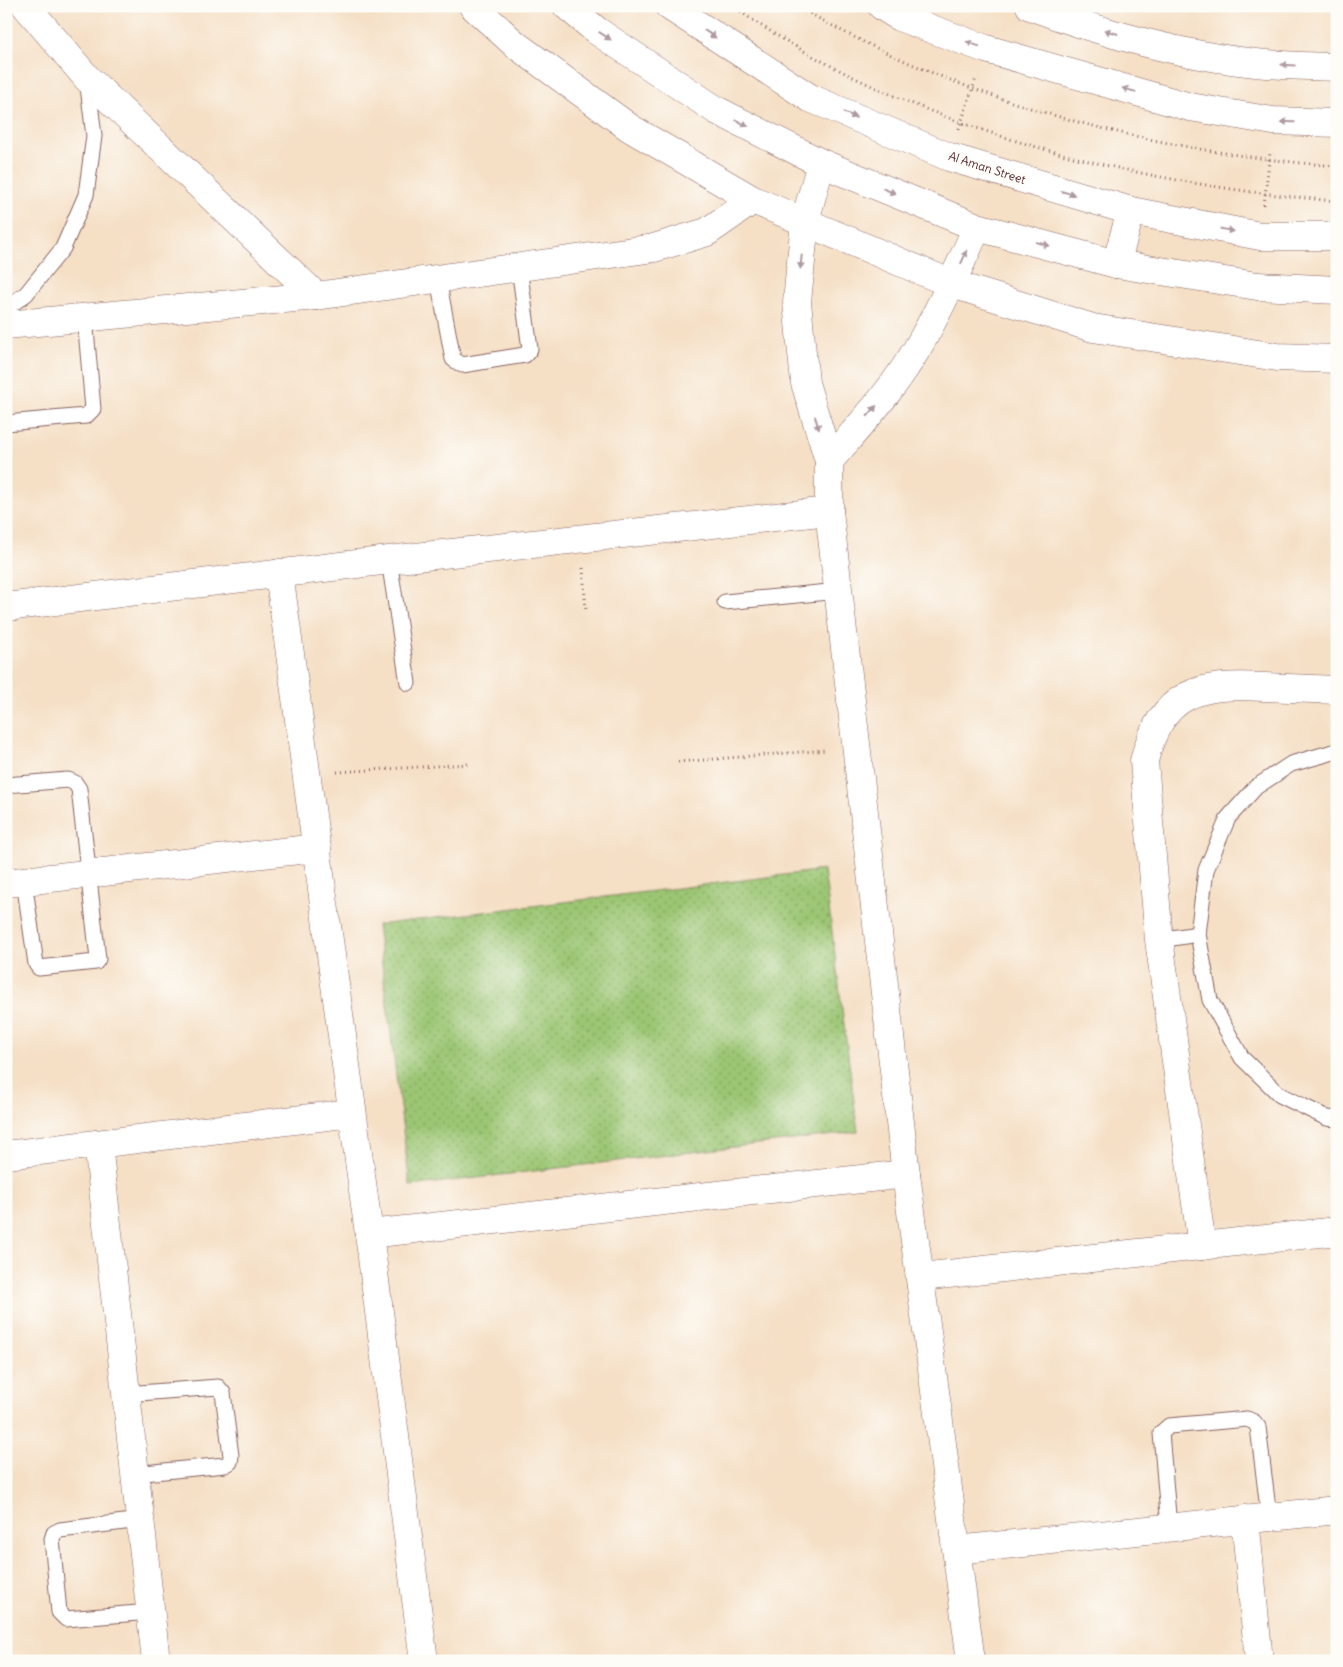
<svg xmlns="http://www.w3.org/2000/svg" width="1343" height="1667" viewBox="0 0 1343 1667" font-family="Delius,sans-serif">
  <defs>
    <pattern id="park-dots" width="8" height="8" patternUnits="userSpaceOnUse" patternTransform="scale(1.25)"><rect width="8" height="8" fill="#9bc673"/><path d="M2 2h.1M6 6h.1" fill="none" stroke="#80a05f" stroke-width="1.8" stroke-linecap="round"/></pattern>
  </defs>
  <rect width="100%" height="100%" fill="#fdfcf7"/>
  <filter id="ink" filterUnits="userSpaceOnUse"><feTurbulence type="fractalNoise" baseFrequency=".02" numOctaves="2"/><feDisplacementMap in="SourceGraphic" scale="10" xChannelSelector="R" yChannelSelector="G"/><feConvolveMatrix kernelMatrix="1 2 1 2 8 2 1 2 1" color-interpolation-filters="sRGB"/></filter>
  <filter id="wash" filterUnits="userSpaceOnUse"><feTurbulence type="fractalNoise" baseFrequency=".0096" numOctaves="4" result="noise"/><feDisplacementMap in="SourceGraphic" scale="20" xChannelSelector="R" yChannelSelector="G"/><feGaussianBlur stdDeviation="1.12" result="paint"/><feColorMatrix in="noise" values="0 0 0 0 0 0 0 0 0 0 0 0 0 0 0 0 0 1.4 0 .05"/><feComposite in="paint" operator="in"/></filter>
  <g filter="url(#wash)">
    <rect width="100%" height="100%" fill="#f5dfc5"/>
    <!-- park -->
    <polygon fill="url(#park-dots)" stroke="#72724f" points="824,870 858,1132 410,1186 377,925"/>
  </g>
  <g filter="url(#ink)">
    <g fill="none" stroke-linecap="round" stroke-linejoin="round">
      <!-- service casing -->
      <g stroke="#866261" stroke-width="17">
        <g id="service">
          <polyline points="438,279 453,359 462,365 525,355 530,349 519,267"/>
          <polyline points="6,308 26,294 63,248 86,195 94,136 87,78"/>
          <polyline points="6,423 86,416 93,409 85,318"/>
          <polyline points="389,560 408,683"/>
          <polyline points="725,602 839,591"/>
          <polyline points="1337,751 1291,764 1256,787 1228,818 1206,870 1198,934 1210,1000 1242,1058 1280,1095 1327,1118 1337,1119"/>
          <polyline points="6,785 68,780 75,783 79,789 98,959 96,962 39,968 36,964 24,881"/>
          <polyline points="1159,940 1198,934"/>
          <polyline points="126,1394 218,1387 223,1393 231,1456 230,1462 225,1465 134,1474"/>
          <polyline points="140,1520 60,1530 54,1533 52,1539 59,1612 66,1619 150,1612"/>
          <polyline points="1169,1527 1161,1433 1169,1426 1247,1419 1254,1422 1258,1427 1269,1517"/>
        </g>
      </g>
      <!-- minor casing -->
      <g stroke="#866261" stroke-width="29">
        <g id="minor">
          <polyline points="26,6 87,78 316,296"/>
          <polyline points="473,6 516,45 630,128 753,200 952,284 1093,328 1277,357 1337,359"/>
          <polyline points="567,6 597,31 716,110 821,163 977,227 1116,264 1257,286 1337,290"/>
          <path d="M1030,6C1098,32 1184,56 1256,63C1283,66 1310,66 1337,67"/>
          <polyline points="821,163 805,221 797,302 805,383 829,461 829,511 906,1174 971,1661"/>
          <polyline points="1116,264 1131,211"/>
          <polyline points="6,325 316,296 654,248 707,232 753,200"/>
          <path d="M829,461C860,425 894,389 918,347C941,308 959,268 977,227"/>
          <polyline points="279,573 369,1234 424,1661"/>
          <polyline points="6,607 389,560 829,511"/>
          <polyline points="6,883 317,848"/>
          <polyline points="98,1144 156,1661"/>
          <polyline points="6,1155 352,1113"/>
          <polyline points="369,1234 906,1174"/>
          <path d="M1202,1246L1159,940L1144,761C1161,692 1199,683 1264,687C1288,688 1313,689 1337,690"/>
          <polyline points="921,1277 1337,1231"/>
          <polyline points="1245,1519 1259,1661"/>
          <polyline points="957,1550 1337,1510"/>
        </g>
      </g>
      <!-- tertiary casing -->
      <g stroke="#866261" stroke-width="29">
        <g id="tertiary">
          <polyline points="669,6 810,98 949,157 1131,211 1260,236 1337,236"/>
          <polyline points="882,6 899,17 986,49 1190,107 1273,121 1337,123"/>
        </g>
      </g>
      <!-- path -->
      <g stroke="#866261" stroke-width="3" stroke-dasharray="1 4" stroke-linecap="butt">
        <path d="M732,6C905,127 1129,184 1337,201"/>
        <path d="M797,6C959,101 1151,152 1337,166"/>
        <polyline points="959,129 976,78"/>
        <polyline points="1264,205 1270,152"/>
        <polyline points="583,568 586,612"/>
        <polyline points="678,762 826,750"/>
        <polyline points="337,772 468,764"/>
      </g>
      <!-- service -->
      <use href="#service" stroke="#fff" stroke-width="15"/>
      <!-- minor -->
      <use href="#minor" stroke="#fff" stroke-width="28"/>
      <!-- tertiary -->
      <use href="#tertiary" stroke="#fff" stroke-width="28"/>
    </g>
    <!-- one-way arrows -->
    <defs><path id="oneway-solid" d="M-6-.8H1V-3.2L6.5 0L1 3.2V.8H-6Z" transform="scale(1.25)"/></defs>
    <g fill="#ae9aa0">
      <use href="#oneway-solid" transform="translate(1111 32) rotate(-164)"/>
      <use href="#oneway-solid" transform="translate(710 34) rotate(33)"/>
      <use href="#oneway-solid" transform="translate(605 36) rotate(33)"/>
      <use href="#oneway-solid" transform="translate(973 44) rotate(-160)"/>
      <use href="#oneway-solid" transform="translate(1288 65) rotate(-177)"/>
      <use href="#oneway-solid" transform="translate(1129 90) rotate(-164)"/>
      <use href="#oneway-solid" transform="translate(850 115) rotate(23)"/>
      <use href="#oneway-solid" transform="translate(1288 122) rotate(-178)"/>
      <use href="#oneway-solid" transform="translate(742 123) rotate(27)"/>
      <use href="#oneway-solid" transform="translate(889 191) rotate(22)"/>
      <use href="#oneway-solid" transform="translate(1068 193) rotate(16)"/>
      <use href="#oneway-solid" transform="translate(1227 230) rotate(11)"/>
      <use href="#oneway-solid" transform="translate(1043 244) rotate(15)"/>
      <use href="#oneway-solid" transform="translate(964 257) rotate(-66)"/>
      <use href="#oneway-solid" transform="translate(801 262) rotate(96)"/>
      <use href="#oneway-solid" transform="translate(872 411) rotate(-50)"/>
      <use href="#oneway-solid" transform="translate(817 423) rotate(73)"/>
    </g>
  </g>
  <g text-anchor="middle" stroke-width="5" stroke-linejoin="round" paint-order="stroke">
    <!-- street labels -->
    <g font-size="12" fill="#4a1f2b" stroke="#fdfcf7">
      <text transform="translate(987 168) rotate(18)" y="4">Al Aman Street</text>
    </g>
  </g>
  <!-- margin -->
  <rect width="1343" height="1667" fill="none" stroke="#fdfcf7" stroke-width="25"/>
</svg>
